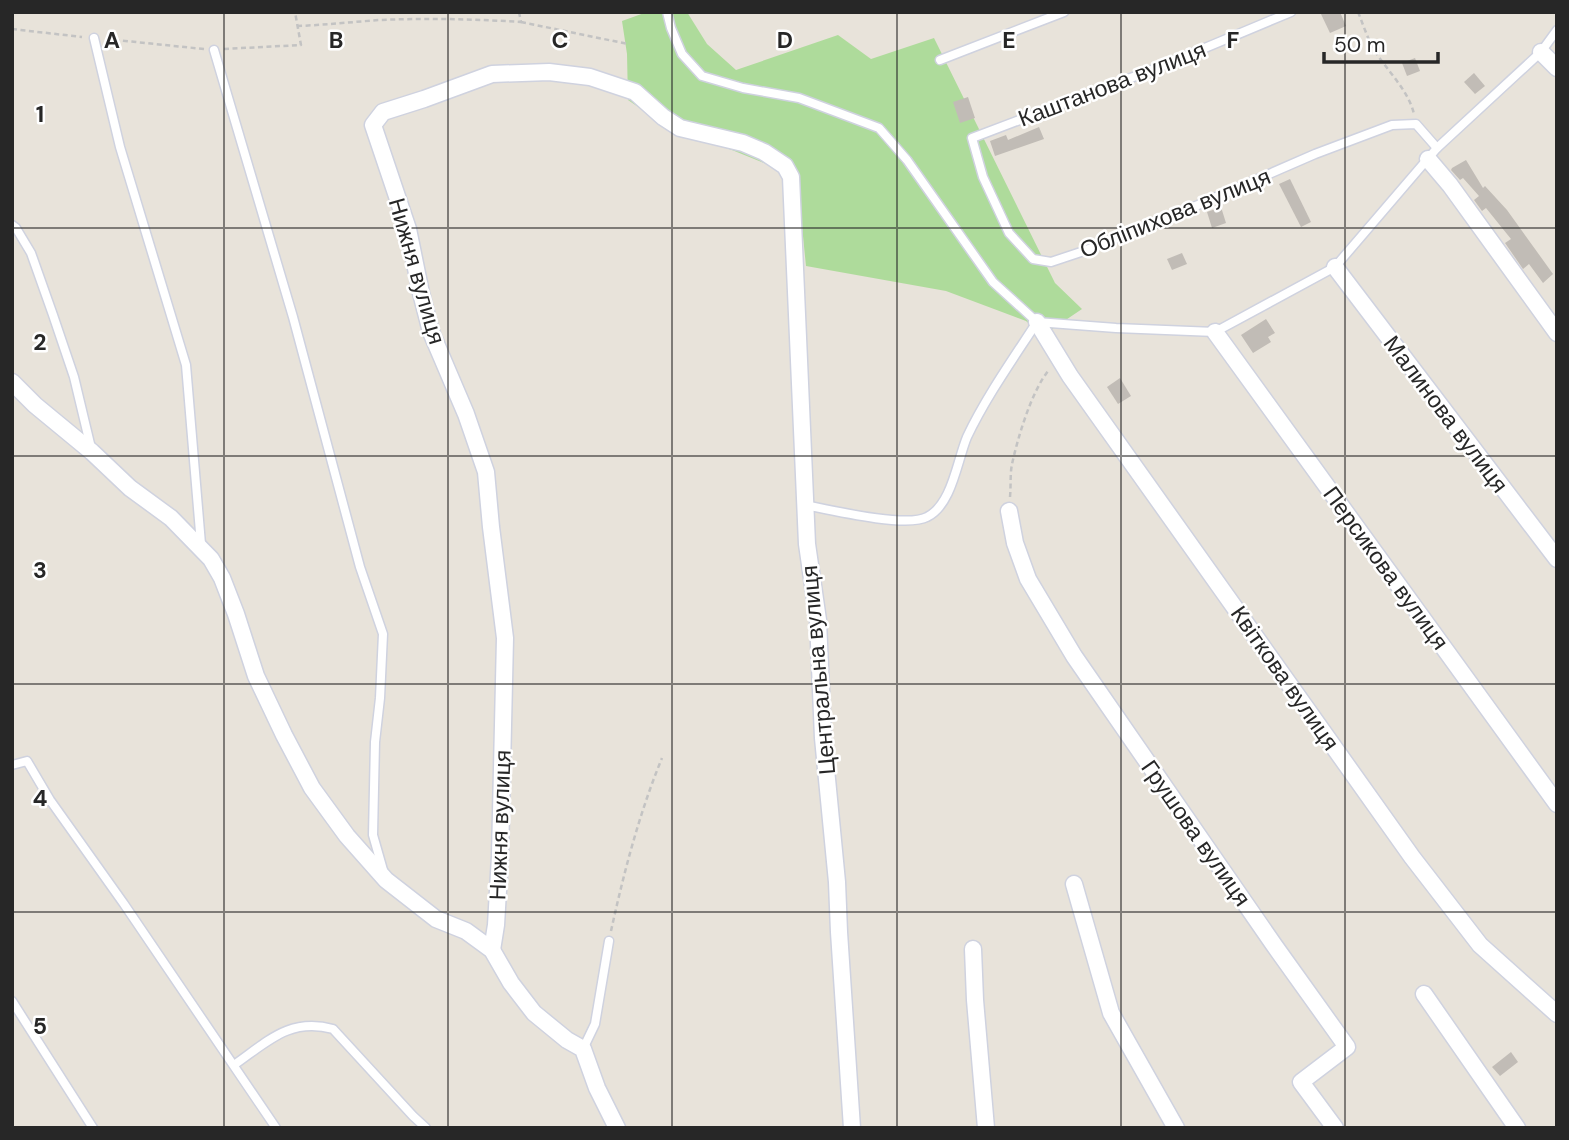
<svg xmlns="http://www.w3.org/2000/svg" width="1569" height="1140" viewBox="0 0 1569 1140" font-family="'DM Sans',sans-serif">
  <rect width="100%" height="100%" fill="#e8e3da"/>
  <!-- green -->
  <polygon fill="#aedb9b" points="647,12 687,12 707,44 736,70 838,35 871,59 934,38 1055,283 1082,309 1042,336 1026,321 946,291 806,266 798,187 769,165 732,150 675,132 628,100 627,54 622,21"/>
  <!-- building -->
  <g fill="#c1bcb6">
    <polygon points="1320,12 1340,12 1346,26 1330,33"/>
    <polygon points="1415,58 1420,71 1407,76 1402,63"/>
    <polygon points="1474,73 1485,86 1475,94 1464,82"/>
    <polygon points="968,97 975,118 960,123 953,102"/>
    <polygon points="1039,127 1044,139 995,156 990,141 1006,135 1008,140"/>
    <polygon points="1466,160 1483,188 1485,186 1507,210 1553,274 1543,283 1529,264 1523,269 1505,243 1511,239 1486,208 1482,211 1474,200 1479,196 1463,178 1460,180 1451,170 1452,168"/>
    <polygon points="1290,179 1311,222 1301,227 1279,184"/>
    <polygon points="1221,207 1226,223 1212,228 1207,212"/>
    <polygon points="1182,253 1187,264 1172,270 1167,259"/>
    <polygon points="1266,319 1275,333 1268,337 1271,342 1253,353 1241,335"/>
    <polygon points="1120,378 1131,396 1118,404 1107,387"/>
    <polygon points="1511,1052 1518,1062 1500,1076 1492,1067"/>
  </g>
  <g fill="none" stroke-linecap="round" stroke-linejoin="round">
    <!-- lane casing -->
    <g stroke="#cfd2df" stroke-width="11">
      <g id="lane">
        <polyline points="667,12 671,28 682,54 702,76 743,88 799,98 879,128 907,160 993,282 1037,322 1116,328 1215,332 1335,267 1437,148 1541,52 1557,30"/>
        <polyline points="1291,12 1157,68 972,138 983,177 1009,233 1033,259 1051,262 1084,251 1198,205 1315,154 1392,125 1416,124 1437,148"/>
        <polyline points="94,38 120,147 186,365 201,544"/>
        <polyline points="214,50 293,317 360,567 383,634 380,698 375,742 373,835 383,870"/>
        <polyline points="940,60 1064,12"/>
        <polyline points="12,225 16,228 31,253 53,315 74,377 91,448"/>
        <path d="M805,505C830,510 906,528 927,517C952,505 957,461 967,437C986,397 1013,359 1037,322"/>
        <polyline points="12,765 27,761 50,800 124,904 276,1128"/>
        <polyline points="12,1001 93,1128"/>
        <polyline points="583,1049 595,1024 609,941"/>
        <path d="M234,1065C267,1042 290,1017 333,1029L413,1116L426,1128"/>
      </g>
    </g>
    <!-- street casing -->
    <g stroke="#cfd2df" stroke-width="19">
      <g id="street">
        <polyline points="1541,52 1557,68"/>
        <polyline points="1428,159 1450,185 1557,333"/>
        <polyline points="1335,267 1557,559"/>
        <polyline points="1037,322 1070,376 1412,857 1480,945 1557,1014"/>
        <polyline points="1215,332 1557,804"/>
        <polyline points="12,382 35,405 92,452 130,488 171,518 211,559 222,578 236,614 256,676 284,735 312,788 347,836 386,880 436,919 466,931 492,950 511,983 534,1013 567,1040 583,1049 597,1088 617,1128"/>
        <polyline points="1009,511 1015,543 1028,579 1074,656 1274,945 1347,1047 1301,1082 1335,1128"/>
        <polyline points="1074,884 1111,1013 1176,1128"/>
        <polyline points="973,949 975,1000 986,1128"/>
        <polyline points="492,950 496,925 500,856 505,638 491,527 486,472 466,414 431,332 421,293 408,229 373,125 383,112 424,99 492,74 549,72 590,77 635,92 663,117 680,128 743,143 764,152 785,166 791,177 807,544 818,620 823,738 837,882 839,932 852,1128"/>
        <polyline points="1424,994 1517,1128"/>
      </g>
    </g>
    <!-- path -->
    <g stroke="#c3c3c3" stroke-width="2.5" stroke-dasharray="5 3.5" stroke-linecap="butt">
      <path d="M1358,12C1363,24 1367,37 1373,48C1386,70 1408,89 1414,114"/>
      <polyline points="521,22 628,44"/>
      <path d="M297,26C325,25 352,22 379,20C426,18 474,19 521,22L519,12"/>
      <polyline points="12,29 82,37"/>
      <polyline points="106,39 204,49"/>
      <polyline points="224,49 301,45 295,12"/>
      <path d="M1010,497C1011,486 1010,474 1012,464C1018,437 1031,393 1048,371"/>
      <path d="M611,931C624,872 639,814 662,758"/>
    </g>
    <!-- lane -->
    <use href="#lane" stroke="#fff" stroke-width="8"/>
    <!-- street -->
    <use href="#street" stroke="#fff" stroke-width="16"/>
  </g>
  <!-- grid -->
  <path fill="none" stroke="#272727" stroke-width="2" stroke-opacity="0.55" d="M224,12V1128M448,12V1128M672,12V1128M897,12V1128M1121,12V1128M1345,12V1128M12,228H1557M12,456H1557M12,684H1557M12,912H1557"/>
  <g text-anchor="middle" stroke-width="5" stroke-linejoin="round" paint-order="stroke">
    <!-- street labels -->
    <g font-size="23" fill="#272727" stroke="#fff">
      <text transform="translate(1112 84) rotate(-21)" y="8">Каштанова вулиця</text>
      <text transform="translate(1175 213) rotate(-22)" y="8">Обліпихова вулиця</text>
      <text transform="translate(417 271) rotate(74)" y="8">Нижня вулиця</text>
      <text transform="translate(1446 414) rotate(53)" y="8">Малинова вулиця</text>
      <text transform="translate(1386 568) rotate(54)" y="8">Персикова вулиця</text>
      <text transform="translate(818 670) rotate(-95)" y="8">Центральна вулиця</text>
      <text transform="translate(1285 678) rotate(55)" y="8">Квіткова вулиця</text>
      <text transform="translate(500 825) rotate(-88)" y="8">Нижня вулиця</text>
      <text transform="translate(1196 833) rotate(55)" y="8">Грушова вулиця</text>
    </g>
  </g>
  <g font-size="23" text-anchor="middle" font-weight="bold" fill="#272727" stroke="#fff" stroke-width="5" stroke-linejoin="round" paint-order="stroke">
    <text x="112" y="48">A</text>
    <text x="336" y="48">B</text>
    <text x="560" y="48">C</text>
    <text x="785" y="48">D</text>
    <text x="1009" y="48">E</text>
    <text x="1233" y="48">F</text>
    <text x="40" y="122">1</text>
    <text x="40" y="350">2</text>
    <text x="40" y="578">3</text>
    <text x="40" y="806">4</text>
    <text x="40" y="1034">5</text>
  </g>
  <!-- border -->
  <rect width="1569" height="1140" fill="none" stroke="#272727" stroke-width="28"/>
  <!-- scale -->
  <path d="M1324 52v10h114v-10" fill="none" stroke="#272727" stroke-width="3.5"/>
  <text x="1334" y="52" font-size="21" fill="#272727" stroke="#ffffff" stroke-width="5" paint-order="stroke">50 m</text>
</svg>
